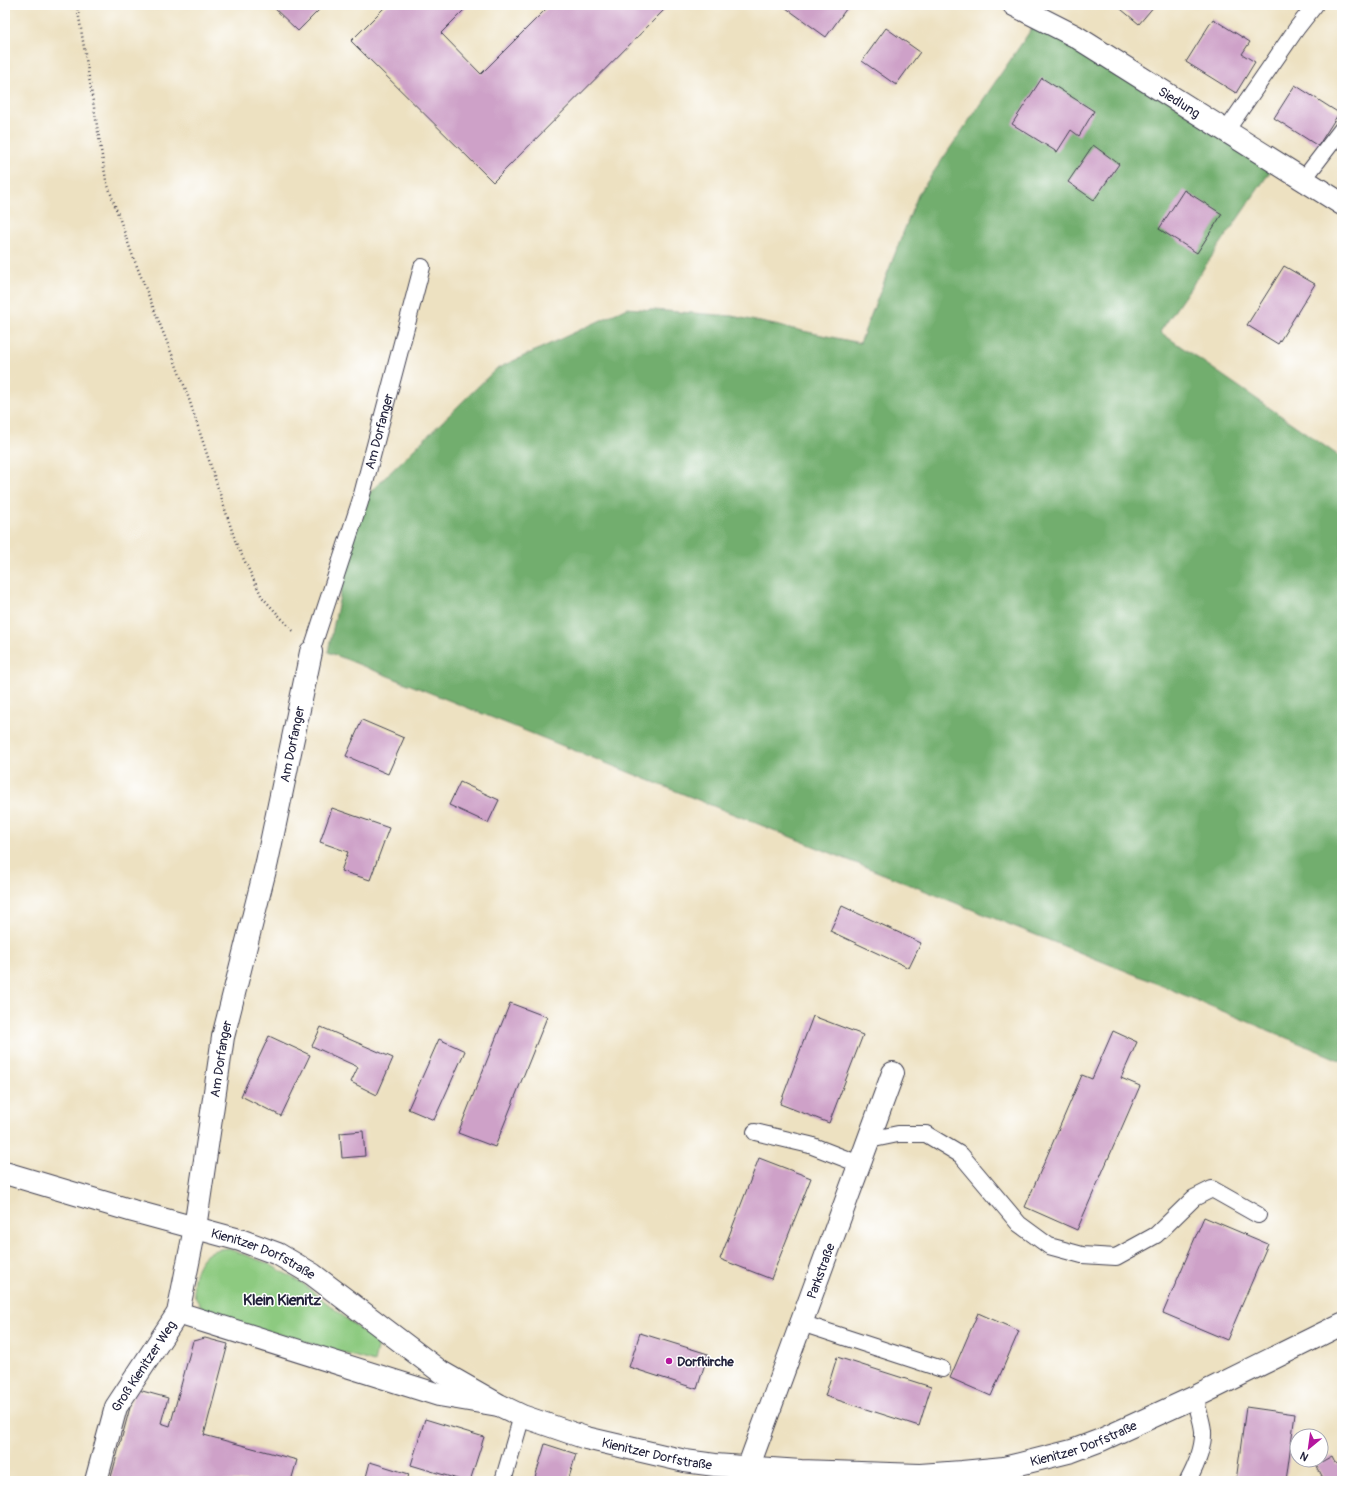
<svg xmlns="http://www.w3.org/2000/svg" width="1347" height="1486" viewBox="0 0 1347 1486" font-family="Pangolin,sans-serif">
  <rect width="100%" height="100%" fill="#fff"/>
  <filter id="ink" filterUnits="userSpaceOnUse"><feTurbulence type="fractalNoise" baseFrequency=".025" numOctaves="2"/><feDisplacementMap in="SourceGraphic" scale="8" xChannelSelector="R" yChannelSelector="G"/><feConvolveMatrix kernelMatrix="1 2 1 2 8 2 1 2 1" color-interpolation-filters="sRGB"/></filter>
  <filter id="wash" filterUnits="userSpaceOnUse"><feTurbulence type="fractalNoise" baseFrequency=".012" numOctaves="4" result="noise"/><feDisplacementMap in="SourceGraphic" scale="16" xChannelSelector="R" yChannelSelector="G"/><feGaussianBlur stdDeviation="0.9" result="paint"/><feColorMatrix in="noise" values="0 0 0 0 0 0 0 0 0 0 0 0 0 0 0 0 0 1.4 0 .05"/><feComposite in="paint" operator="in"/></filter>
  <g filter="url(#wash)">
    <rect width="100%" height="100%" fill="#ede1c1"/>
    <!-- green -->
    <path fill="#8dca80" stroke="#58765e" d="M226,1248L267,1263L302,1283L378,1344L374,1362L209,1314C205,1310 201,1307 198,1302C187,1287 197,1257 213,1251C217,1249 222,1249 226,1248Z"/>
    <!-- forest -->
    <polygon fill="#72ae6e" stroke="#4a6854" points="1039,18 1276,163 1160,332 1342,458 1342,1061 1141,977 328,652 360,502 496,369 627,308 732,316 860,343 918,195"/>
    <g id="blocks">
      <!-- building -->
      <g fill="#cea1c8">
        <polygon points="271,5 324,5 298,31"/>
        <polygon points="387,5 469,5 441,33 481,74 550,5 669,5 493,182 351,41"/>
        <polygon points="782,5 849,5 826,37"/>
        <polygon points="1116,5 1155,5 1139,24"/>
        <polygon points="1213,19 1250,42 1242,54 1255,62 1236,93 1186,62"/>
        <polygon points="886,28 920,52 896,85 862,61"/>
        <polygon points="1042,78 1094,111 1079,136 1071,130 1057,152 1012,124"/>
        <polygon points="1295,85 1339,113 1318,146 1274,118"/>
        <polygon points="1093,145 1119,164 1094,200 1068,182"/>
        <polygon points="1184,190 1222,214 1197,253 1159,229"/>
        <polygon points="1284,266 1315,284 1278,344 1247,325"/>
        <polygon points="362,720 404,738 388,774 346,756"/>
        <polygon points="460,782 499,800 488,823 449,805"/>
        <polygon points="332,808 389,828 370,880 341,871 348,852 320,842"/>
        <polygon points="842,906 921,943 909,968 830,931"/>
        <polygon points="510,1003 547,1017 495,1147 458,1133"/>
        <polygon points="813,1016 863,1035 829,1123 780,1104"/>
        <polygon points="321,1027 393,1058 377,1095 351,1082 358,1067 312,1046"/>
        <polygon points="1113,1031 1137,1042 1121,1078 1140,1086 1077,1230 1025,1207 1082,1075 1092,1079"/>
        <polygon points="269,1036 310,1055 281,1116 241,1096"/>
        <polygon points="439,1039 465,1051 434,1120 408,1109"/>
        <polygon points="363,1131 365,1156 342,1158 340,1133"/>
        <polygon points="759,1158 811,1178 771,1279 720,1259"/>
        <polygon points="1204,1217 1268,1244 1227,1340 1163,1313"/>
        <polygon points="978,1313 1019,1331 991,1396 950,1378"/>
        <polygon points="640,1333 708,1354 697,1389 629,1367"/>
        <polygon points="205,1338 228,1344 204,1435 297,1460 291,1481 162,1481 156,1479 155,1481 110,1481 135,1389 168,1398 161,1423 170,1426 193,1341"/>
        <polygon points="837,1357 931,1387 919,1426 825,1396"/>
        <polygon points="1246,1407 1295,1414 1286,1481 1236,1481"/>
        <polygon points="425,1419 484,1437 470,1481 464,1481 411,1465"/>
        <polygon points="545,1444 576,1454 568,1481 534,1481"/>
        <polygon points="1332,1456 1336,1464 1342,1461 1342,1481 1324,1481 1316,1465"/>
        <polygon points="370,1462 409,1474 407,1481 365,1481"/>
      </g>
    </g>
  </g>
  <g filter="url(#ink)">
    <use href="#blocks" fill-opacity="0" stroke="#403f4f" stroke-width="1"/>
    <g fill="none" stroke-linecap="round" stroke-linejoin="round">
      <!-- lane casing -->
      <g stroke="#403f4f" stroke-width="18">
        <g id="lane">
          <polyline points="1226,131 1297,28 1315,5"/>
          <polyline points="1303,180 1342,129"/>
          <path id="s1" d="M311,652L360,502L422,267"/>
          <polyline points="755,1132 810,1145 859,1164"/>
          <polyline points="869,1140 898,1134 926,1134 961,1155 1019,1224 1049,1246 1082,1255 1116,1257 1156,1235 1194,1198 1212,1189 1258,1215"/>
          <polyline points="801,1323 942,1369"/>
          <polyline points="503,1481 522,1416"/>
          <path d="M1188,1481C1196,1466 1204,1448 1203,1431C1202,1420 1197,1408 1195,1397"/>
        </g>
      </g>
      <!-- street casing -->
      <g stroke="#403f4f" stroke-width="24">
        <g id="street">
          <path id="s2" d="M1014,5L1075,36L1342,204"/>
          <polyline points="178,1313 439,1395 498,1405"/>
          <path id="s3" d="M748,1468L893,1073"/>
          <path id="s4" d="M96,1481L116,1407L178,1313L195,1228L223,1037L267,862L311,652"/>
        </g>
      </g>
      <!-- secondary casing -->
      <g stroke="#403f4f" stroke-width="24">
        <g id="secondary">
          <path id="s5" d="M5,1173L133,1211L240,1240L278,1254L312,1274L441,1372L499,1405L522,1416L586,1438L685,1461L715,1465L801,1471L920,1475L962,1472L1004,1468L1072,1451L1101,1440L1195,1397L1342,1324"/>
        </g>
      </g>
      <!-- path -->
      <polyline stroke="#403f4f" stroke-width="2.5" stroke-dasharray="1 3" stroke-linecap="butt" points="77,5 106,180 132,254 186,390 236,543 262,597 294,632"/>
      <!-- lane -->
      <use href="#lane" stroke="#fff" stroke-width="16"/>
      <!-- street -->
      <use href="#street" stroke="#fff" stroke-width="22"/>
      <!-- secondary -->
      <use href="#secondary" stroke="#fff" stroke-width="22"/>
    </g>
  </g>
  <!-- markers -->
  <circle fill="#b5179e" stroke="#fff" stroke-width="1.5" cx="669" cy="1361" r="4"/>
  <g text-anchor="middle" stroke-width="3" stroke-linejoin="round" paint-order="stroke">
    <!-- street labels -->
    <g font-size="13" fill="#22223b" stroke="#fff">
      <text dy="5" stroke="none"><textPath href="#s2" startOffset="192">Siedlung</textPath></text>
      <text dy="5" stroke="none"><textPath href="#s1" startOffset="231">Am Dorfanger</textPath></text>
      <text dy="5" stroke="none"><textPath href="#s4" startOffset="770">Am Dorfanger</textPath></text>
      <text dy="5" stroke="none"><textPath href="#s4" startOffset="447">Am Dorfanger</textPath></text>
      <text dy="5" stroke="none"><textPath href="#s5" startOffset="271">Kienitzer Dorfstraße</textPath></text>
      <text dy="5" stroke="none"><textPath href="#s3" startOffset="210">Parkstraße</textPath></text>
      <text dy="5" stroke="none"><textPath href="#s4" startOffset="126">Groß Kienitzer Weg</textPath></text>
      <text dy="5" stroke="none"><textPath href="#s5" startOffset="1151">Kienitzer Dorfstraße</textPath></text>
      <text dy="5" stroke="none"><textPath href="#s5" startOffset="719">Kienitzer Dorfstraße</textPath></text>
    </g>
    <!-- poi labels -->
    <g font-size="13" font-weight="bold" fill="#22223b" stroke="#fff" text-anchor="start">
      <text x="677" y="1366">Dorfkirche</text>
    </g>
    <!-- quarter labels -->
    <g font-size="15" font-weight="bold" fill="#22223b" stroke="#fff">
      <text x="282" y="1305">Klein Kienitz</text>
    </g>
  </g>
  <!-- margin -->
  <rect width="1347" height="1486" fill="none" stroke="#fff" stroke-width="20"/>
  <!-- north arrow -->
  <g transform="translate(1309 1448) rotate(209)"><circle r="19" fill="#ffffff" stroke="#a7a7b1"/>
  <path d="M0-3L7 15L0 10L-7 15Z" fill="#b5179e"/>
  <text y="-6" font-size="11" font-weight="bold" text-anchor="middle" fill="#22223b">N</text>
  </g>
</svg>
